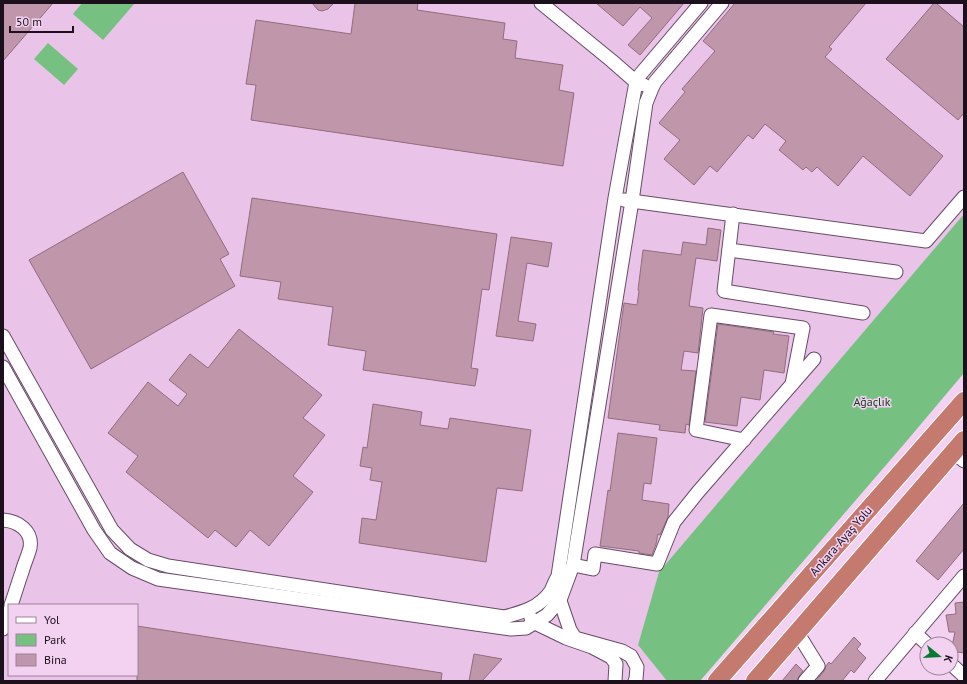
<svg xmlns="http://www.w3.org/2000/svg" width="967" height="684" viewBox="0 0 967 684" font-family="'PT Sans',sans-serif">
  <rect width="100%" height="100%" fill="#f3d1f1"/>
  <!-- built -->
  <path fill="#eac3e8" fill-rule="evenodd" d="M3,3H964V214L659,572L638,645L667,681H3ZM9,605H137V675H9Z"/>
  <!-- green -->
  <g fill="#76c182">
    <polygon points="82,3 135,3 103,40 73,14"/>
    <polygon points="48,43 78,69 64,85 34,59"/>
    <polygon points="964,214 964,373 905,443 700,681 667,681 638,645 659,572"/>
  </g>
  <!-- building -->
  <g fill="#bf96aa" stroke="#936c7f">
    <polygon points="3,3 53,3 3,61"/>
    <polygon points="312,3 334,3 328,9 322,11 318,10"/>
    <polygon points="355,3 418,3 417,10 505,23 503,39 517,41 515,58 563,65 559,90 574,93 563,166 251,120 256,85 246,84 256,20 351,34"/>
    <polygon points="596,3 684,3 640,55 628,45 652,18 640,7 623,26"/>
    <polygon points="735,3 866,3 829,47 832,49 825,57 943,156 910,196 863,156 838,186 817,167 812,172 806,167 803,170 779,150 786,141 765,124 753,139 748,135 717,172 710,166 694,185 664,159 680,140 659,123 685,92 682,89 715,51 703,41"/>
    <polygon points="934,3 936,3 964,27 964,113 958,120 886,59"/>
    <polygon points="183,172 229,254 220,259 235,286 91,369 29,260"/>
    <polygon points="252,198 497,234 489,290 482,289 471,368 478,369 475,386 363,370 366,351 328,345 333,307 278,299 281,282 240,276"/>
    <polygon points="708,228 721,230 717,261 696,258 689,306 703,308 698,353 684,351 681,370 696,371 689,425 686,424 685,433 659,430 660,425 608,418 624,303 637,305 639,291 638,290 643,250 681,255 683,242 706,245"/>
    <polygon points="511,237 552,243 548,267 527,263 518,321 536,324 533,341 496,336"/>
    <polygon points="718,324 774,332 773,334 789,336 784,373 764,370 760,400 741,397 737,426 705,422"/>
    <polygon points="239,329 322,395 303,418 325,435 293,476 313,492 269,546 250,530 236,547 215,530 208,538 126,472 138,456 108,433 148,382 178,406 187,394 169,380 190,354 208,368"/>
    <polygon points="373,404 422,412 420,425 448,429 450,418 531,430 522,491 497,488 486,562 359,543 362,518 376,520 382,482 370,480 372,468 360,466 363,447 367,448"/>
    <polygon points="618,433 657,438 651,484 644,483 642,500 669,504 668,517 660,535 658,534 656,544 652,555 639,553 639,551 600,546 608,490 610,491"/>
    <polygon points="964,503 964,549 938,580 916,561"/>
    <polygon points="964,602 964,653 951,651 955,632 949,632 946,615 956,614 955,603"/>
    <polygon points="137,626 442,673 441,681 137,681"/>
    <polygon points="854,637 861,644 857,649 866,658 854,673 851,670 842,681 816,681 824,671 826,666 829,662 831,664"/>
    <polygon points="474,654 502,659 482,681 469,681"/>
    <polygon points="796,664 803,671 799,676 797,681 782,681"/>
  </g>
  <g fill="none" stroke-linecap="round" stroke-linejoin="round">
    <!-- minor casing -->
    <g stroke="#684b66" stroke-width="15">
      <g id="minor">
        <polyline points="541,3 612,61 636,82 644,85"/>
        <polyline points="624,200 926,241 964,197"/>
        <polyline points="733,214 724,291 863,313"/>
        <polyline points="729,250 896,272"/>
        <path d="M3,336L112,530L130,549L148,560L168,566L504,617C523,612 539,608 551,591C553,586 555,581 558,576L615,198L636,82L639,76L701,3"/>
        <polyline points="3,367 94,530 110,553 132,568 158,579 511,629 526,628 547,615 560,600 573,565 632,201 646,103 652,88 655,82 722,3"/>
        <polyline points="744,440 696,430 711,315 803,328 792,384"/>
        <polyline points="953,452 964,461"/>
        <path d="M3,520C18,521 33,531 30,548C28,556 24,564 22,572C18,583 15,594 11,605"/>
        <polyline points="573,565 593,569 595,554 657,564 674,522 698,492 814,359"/>
        <polyline points="558,595 570,630 575,638 622,651 631,656 637,667 636,679 635,681"/>
        <polyline points="531,618 535,623 566,638 592,647 611,657 616,664 615,681"/>
        <polyline points="3,629 9,611"/>
        <polyline points="797,632 818,666 805,681"/>
        <polyline points="915,633 927,644"/>
        <polyline points="951,664 964,676"/>
        <polyline points="875,681 964,576"/>
      </g>
    </g>
    <!-- highway casing -->
    <g stroke="#fff" stroke-width="20">
      <g id="highway">
        <polyline points="717,681 964,401"/>
        <polyline points="755,681 964,440"/>
      </g>
    </g>
    <!-- minor -->
    <use href="#minor" stroke="#fff" stroke-width="13"/>
    <!-- highway -->
    <use href="#highway" stroke="#c57a70" stroke-width="18"/>
  </g>
  <g text-anchor="middle" stroke-width="3" stroke-linejoin="round" paint-order="stroke">
    <!-- park labels -->
    <g font-size="12" fill="#12391a" stroke="#f3d1f1">
      <text x="872" y="406">Ağaçlık</text>
    </g>
    <!-- street labels -->
    <g font-size="12" fill="#1b101b" stroke="#f3d1f1">
      <text transform="translate(841 541) rotate(-49)" y="4">Ankara-Ayaş Yolu</text>
    </g>
  </g>
  <!-- border -->
  <rect width="967" height="684" fill="none" stroke="#1b101b" stroke-width="8"/>
  <!-- legend -->
  <rect x="8" y="604" width="130" height="72" fill="#f3d1f1" stroke="#9d849b"/>
  <rect x="16" y="617" width="20" height="6" fill="#ffffff" stroke="#9d849b"/>
  <text x="44" y="624" font-size="12" fill="#1b101b">Yol</text>
  <rect x="16" y="634" width="20" height="12" fill="#76c182" stroke="#9d849b"/>
  <text x="44" y="644" font-size="12" fill="#1b101b">Park</text>
  <rect x="16" y="654" width="20" height="12" fill="#bf96aa" stroke="#9d849b"/>
  <text x="44" y="664" font-size="12" fill="#1b101b">Bina</text>
  <!-- north arrow -->
  <g transform="translate(939 656) rotate(108)"><circle r="19" fill="#f3d1f1" stroke="#9d849b"/>
  <path d="M0-3L7 15L0 10L-7 15Z" fill="#067a30"/>
  <text y="-6" font-size="11" font-weight="bold" text-anchor="middle" fill="#1b101b">K</text>
  </g>
  <!-- scale -->
  <path d="M10 26v6h63v-6" fill="none" stroke="#1b101b" stroke-width="2"/>
  <text x="16" y="26" font-size="12" fill="#1b101b" stroke="#f3d1f1" stroke-width="3" paint-order="stroke">50 m</text>
</svg>
